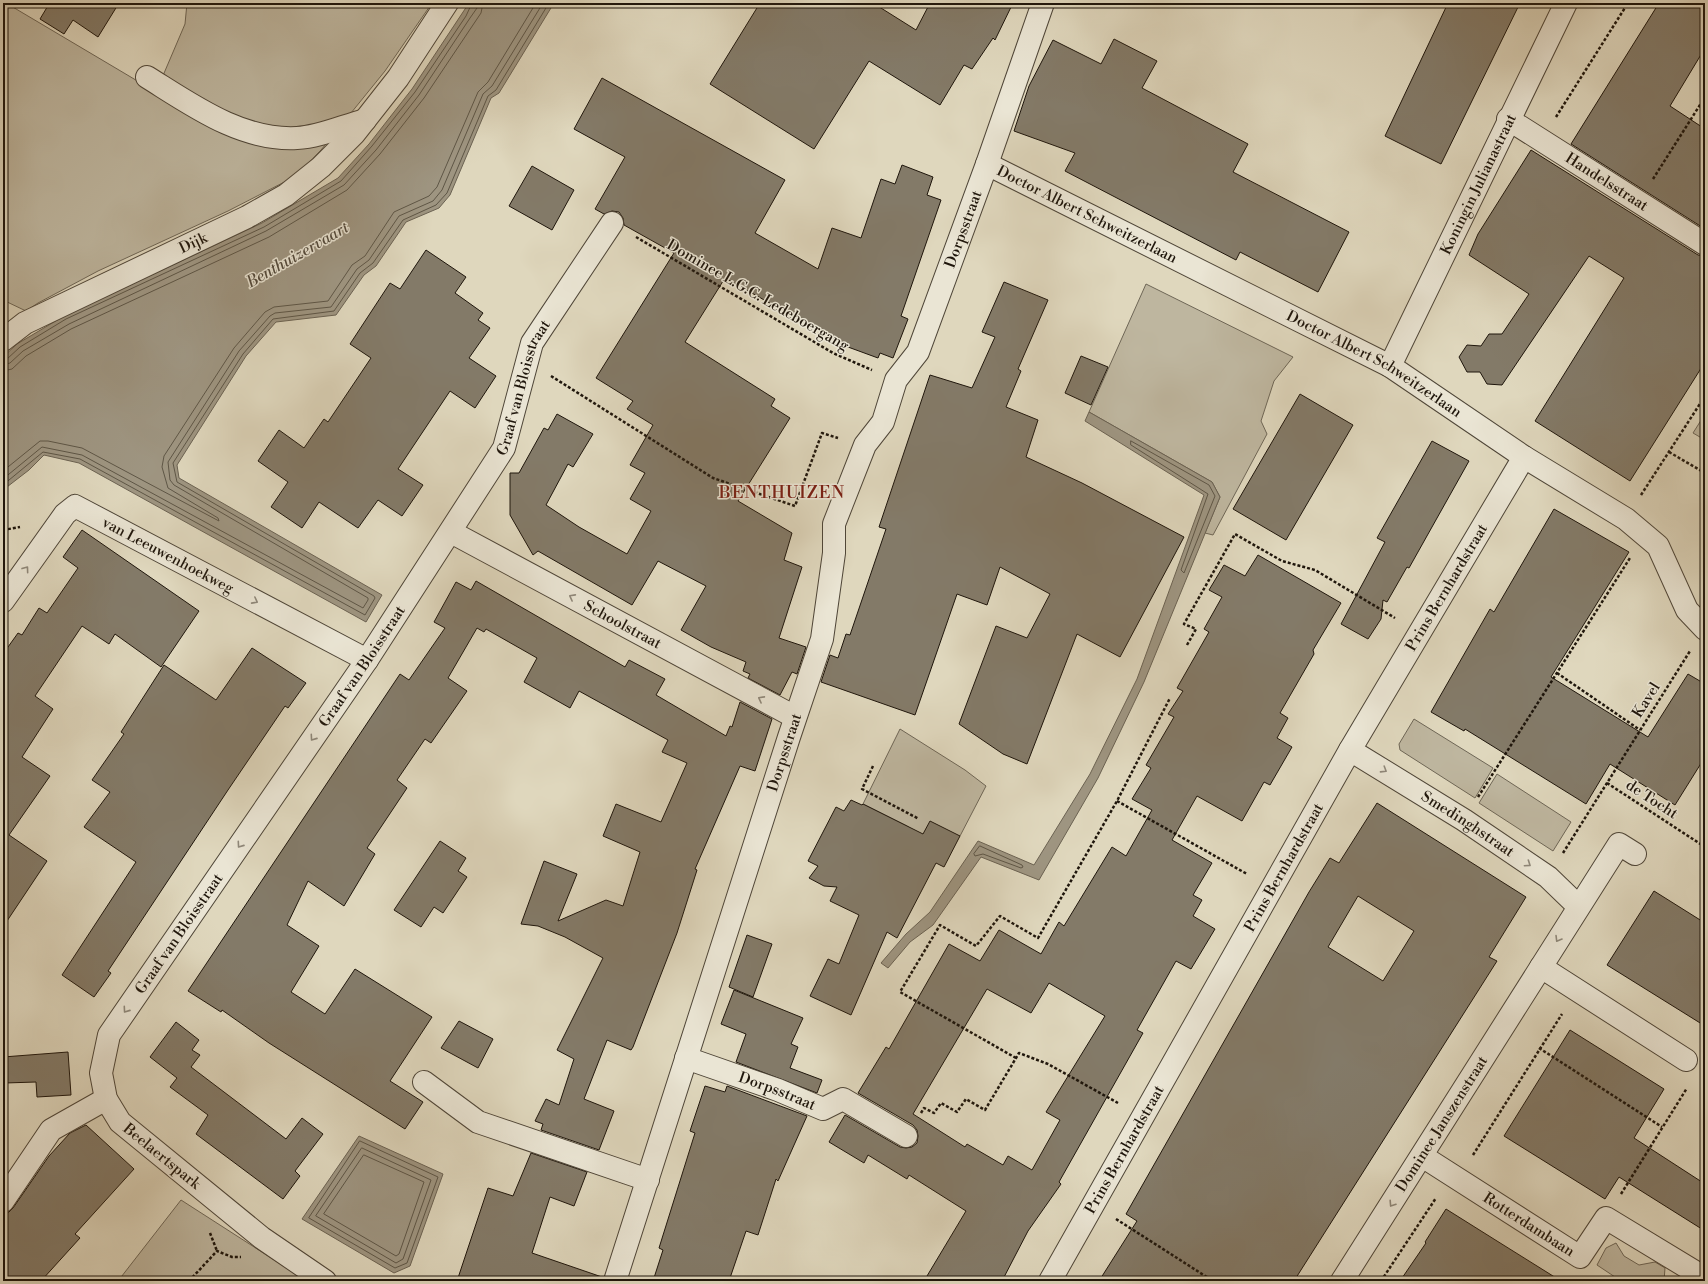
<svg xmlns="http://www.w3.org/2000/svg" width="1708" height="1284" viewBox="0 0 1708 1284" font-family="'Libre Bodoni',serif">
  <rect width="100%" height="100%" fill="#dfd7bd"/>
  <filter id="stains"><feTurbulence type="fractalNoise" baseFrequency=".005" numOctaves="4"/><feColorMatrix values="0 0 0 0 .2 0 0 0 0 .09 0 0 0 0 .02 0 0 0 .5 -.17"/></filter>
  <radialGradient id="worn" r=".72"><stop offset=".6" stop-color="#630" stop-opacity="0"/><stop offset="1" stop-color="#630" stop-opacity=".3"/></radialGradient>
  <!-- green -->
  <g fill="#beb69f" stroke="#6e6656">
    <polygon points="3,3 6,3 156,92 185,24 187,3 432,3 385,71 321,150 296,176 228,211 98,271 38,303 26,311 3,300"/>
    <polygon points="1146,284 1293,357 1274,381 1261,421 1267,434 1213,535 1205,533 1220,497 1212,482 1089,412"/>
    <polygon points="1705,414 1705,440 1693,433"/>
    <polygon points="1414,719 1493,768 1475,798 1400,750 1399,744"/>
    <polygon points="900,729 965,770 986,786 960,836 922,837 907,826 863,804"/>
    <polygon points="1497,774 1571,822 1553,851 1479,803"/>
    <polygon points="181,1200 307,1281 118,1281"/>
    <polygon points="1616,1243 1624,1256 1639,1265 1655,1262 1665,1268 1664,1281 1621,1281 1597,1265 1606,1248"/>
  </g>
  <!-- water -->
  <g fill="#9e9581" stroke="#6b6252">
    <polygon points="469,3 554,3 499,93 491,98 450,195 439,208 406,222 376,266 364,275 336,315 276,322 246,356 177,465 179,478 382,595 366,622 79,463 44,455 29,470 3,490 3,357 17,344 64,316 262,223 338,178 369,144 412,89"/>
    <polygon points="1089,412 1212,482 1220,497 1144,682 1098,778 1039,880 981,857 933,925 910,942 888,968 881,963 906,934 930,912 978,841 1034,865 1090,774 1137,679 1204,495 1085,421"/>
    <polygon points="359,1136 443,1174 410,1266 394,1273 302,1219"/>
  </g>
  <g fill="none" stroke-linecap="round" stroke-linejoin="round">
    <!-- shore -->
    <g stroke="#5e5646" stroke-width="1">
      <polyline points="3,360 7,359 20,347 66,319 264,227 341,181 372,146 415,92 466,16 472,3"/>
      <polyline points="3,365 10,363 23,351 69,324 266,231 344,185 376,150 419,95 470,18 477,8 477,3"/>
      <polyline points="3,371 12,369 26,356 71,329 269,237 347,190 380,154 424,98 481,13 483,3"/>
      <polygon points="1131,441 1209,485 1215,496 1184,573 1181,570 1208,494 1131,445"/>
      <polyline points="3,471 40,441 48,441 82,448 219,521 218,518 168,488 162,467 164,456 234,348 265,312 274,307 328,301 352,265 365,256 394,212 429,196 437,187 478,92 488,82 536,3"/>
      <polyline points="3,479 42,447 82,455 363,608 368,600 368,598 174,485 170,480 168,462 239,351 270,316 275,313 331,307 357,269 369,260 399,216 433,201 442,190 483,94 492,86 543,3"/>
      <polyline points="3,485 43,452 80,459 365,615 375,598 374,596 177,482 173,463 243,354 273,319 334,311 360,273 373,263 403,220 436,205 447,193 488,96 496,90 549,3"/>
      <polygon points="980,846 1022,865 1023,867 1021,868 983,854 975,856 974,854"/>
      <polygon points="360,1141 438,1177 407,1263 395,1268 309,1218"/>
      <polygon points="362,1148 431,1180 403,1259 396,1263 316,1216"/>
      <polygon points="364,1155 424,1182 399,1254 396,1256 324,1214"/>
    </g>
  </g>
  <!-- building -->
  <g fill="#837a68" stroke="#1f160c" fill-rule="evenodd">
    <polygon points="47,3 119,3 98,37 73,20 64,34 40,19 49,4"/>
    <polygon points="760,3 873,3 916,30 930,3 1013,3 995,40 993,38 972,69 964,65 940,105 869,61 814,149 710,84"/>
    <polygon points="1448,3 1520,3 1441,164 1385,136"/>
    <polygon points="1659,3 1705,3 1705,48 1670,106 1705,129 1705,229 1571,144"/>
    <polygon points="1114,39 1157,61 1142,88 1248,144 1233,172 1349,232 1318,292 1240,252 1236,260 1065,171 1075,153 1014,131 1029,86 1053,40 1101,64"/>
    <polygon points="602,78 785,180 755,233 818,269 832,228 861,238 881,179 895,184 902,165 933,177 927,195 941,200 901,316 908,319 893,358 880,353 878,358 848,347 725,278 685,342 775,399 771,406 790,418 738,501 792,533 784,560 802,567 779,638 806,647 797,674 792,672 780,695 748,678 750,674 743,671 746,662 711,647 681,630 706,586 658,561 632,605 538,551 533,555 510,515 510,473 519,473 544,428 548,430 557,414 593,434 573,467 568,464 546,505 579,527 627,554 651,511 630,499 645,473 630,465 653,425 627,409 633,401 596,378 674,253 624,225 623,218 619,212 612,211 604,214 595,209 625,157 574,129"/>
    <polygon points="1531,150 1698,255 1705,256 1705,362 1630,481 1535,421 1624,278 1589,256 1502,385 1487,384 1480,372 1467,372 1459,357 1467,345 1481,346 1489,334 1502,334 1529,294 1469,255 1478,234"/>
    <polygon points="532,166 574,190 552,230 509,206"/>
    <polygon points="426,250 466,277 455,293 483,313 478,320 490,328 469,358 496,376 475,408 450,391 398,469 423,485 402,516 378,500 358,528 319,502 302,528 271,507 288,482 258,461 279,430 304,448 324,419 328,422 371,358 350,344 390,283 400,289"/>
    <polygon points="1004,282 1048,300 1018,369 1021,371 1006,407 1038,420 1026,457 1082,483 1184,537 1120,657 1077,634 1027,764 1003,754 959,724 996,626 1027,638 1050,594 1000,567 987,605 957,594 915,715 821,682 830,655 838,658 846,634 850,635 886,529 879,527 930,375 972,388 995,337 982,332"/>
    <polygon points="1081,356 1108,367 1091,405 1065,393"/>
    <polygon points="1300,394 1353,425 1286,540 1233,509"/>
    <polygon points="1432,441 1469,461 1409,568 1407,567 1387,602 1383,600 1381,619 1368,639 1341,624 1385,542 1377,538"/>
    <polygon points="1554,509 1629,552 1551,677 1648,737 1688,674 1705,684 1705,757 1675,805 1610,764 1586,804 1465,729 1464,731 1431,712 1490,609 1494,612"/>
    <polygon points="82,530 199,611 161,667 115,634 109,644 82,626 35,696 53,709 22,757 50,776 9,835 47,861 3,927 3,654 18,633 22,635 39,608 47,613 78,568 63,557"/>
    <path d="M1258,555L1341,603L1313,650L1314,654L1280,713L1288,718L1277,738L1292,747L1270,785L1264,782L1242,821L1197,796L1172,840L1212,863L1193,895L1202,900L1193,916L1215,929L1191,969L1176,961L1137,1030L1143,1033L1059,1182L1061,1184L1028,1231L1002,1281H924L966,1211L909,1175L907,1179L868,1155L864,1163L829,1142L845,1115L900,1147L906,1148L912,1147L917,1143L918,1136L917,1130L913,1125L858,1093L886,1047L889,1049L949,944L980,961L999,930L1041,954L1059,922L1064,926L1112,847L1126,856L1152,810L1132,799L1151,768L1146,765L1174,717L1168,714L1183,691L1177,688L1209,632L1204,629L1222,597L1209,590L1224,565L1245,576ZM1049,983L1105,1016L1046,1112L1060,1120L1032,1170L1008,1156L1003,1165L967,1144L965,1147L913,1114L987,989L1031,1013Z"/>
    <polygon points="476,581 625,667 629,660 665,679 656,695 726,736 730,726 732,727 740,702 772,719 755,771 740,766 695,869 697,870 677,933 633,1047 631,1050 607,1040 584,1099 614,1111 599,1150 541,1130 543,1124 535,1121 546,1099 559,1105 574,1059 557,1050 603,958 565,937 538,926 521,924 544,861 577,874 558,921 606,900 623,906 640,852 603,836 616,804 661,822 687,763 662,752 668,740 579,691 570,708 524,682 537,658 486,629 484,632 477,628 448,678 467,691 431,743 425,739 397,780 407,788 367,848 375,854 344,906 308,881 287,925 319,946 291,992 325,1014 355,969 432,1017 390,1081 423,1102 405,1129 269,1043 222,1010 221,1012 188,991 400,674 409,680 445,628 434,622 456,582 471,590"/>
    <polygon points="252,648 306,683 288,708 285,706 228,790 108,971 111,973 94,997 62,975 136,862 84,827 110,792 92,780 124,734 121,732 164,665 216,700"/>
    <polygon points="851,800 862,805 863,804 923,834 930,821 960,836 944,867 936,863 897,938 887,932 851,1015 810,996 828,959 839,964 859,915 830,901 837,887 824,886 809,878 818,866 808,861 836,807 844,811"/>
    <path d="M1377,803L1526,897L1489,957L1497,961L1294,1281H1099L1137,1221L1126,1214L1309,892L1330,858L1339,863ZM1358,896L1414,931L1383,981L1328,947Z"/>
    <polygon points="440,841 466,858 458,871 467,877 443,913 434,907 421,927 394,910"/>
    <polygon points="1654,891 1705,923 1705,1026 1607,965"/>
    <polygon points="747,935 772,944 753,997 729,987"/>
    <polygon points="734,990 803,1018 791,1044 798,1047 790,1068 822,1080 817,1093 736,1062 746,1034 721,1024"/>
    <polygon points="459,1021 493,1039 478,1068 441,1048"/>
    <polygon points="176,1022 199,1040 192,1050 200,1055 191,1067 286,1139 302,1118 323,1134 295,1171 300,1176 283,1199 196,1134 208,1115 170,1087 177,1078 150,1057"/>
    <polygon points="1570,1030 1664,1089 1634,1138 1705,1184 1705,1231 1619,1177 1605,1199 1504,1136"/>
    <polygon points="68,1052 71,1095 37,1097 36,1082 5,1083 3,1057"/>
    <polygon points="705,1086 725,1092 727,1086 807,1116 778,1181 776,1179 758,1235 746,1231 729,1281 653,1281 663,1250 659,1248 695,1133 690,1131"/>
    <polygon points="86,1125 134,1169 75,1234 80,1238 41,1281 3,1281 3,1213 9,1212 13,1208 49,1156 70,1133"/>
    <polygon points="531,1153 587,1172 574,1206 550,1197 532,1253 602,1277 601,1281 457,1281 488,1188 513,1196"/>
    <polygon points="1446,1209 1497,1241 1561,1281 1400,1281 1426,1243 1425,1242"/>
  </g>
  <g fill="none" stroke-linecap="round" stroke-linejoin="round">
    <!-- minor casing -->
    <g stroke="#4f4638" stroke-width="24">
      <g id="minor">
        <path d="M147,77C192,105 241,141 297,138C319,137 343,126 365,120"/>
        <path id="s1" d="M1508,119L1705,244"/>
        <path id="s2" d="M987,164L1390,366L1524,457L1626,519L1658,546L1687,610L1705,629"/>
        <path id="s3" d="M3,340L25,323L247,217L286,195L321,167L354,134L398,78L447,3"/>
        <path id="s4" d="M1390,366L1566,3"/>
        <path id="s5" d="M451,532L795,717"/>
        <path id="s6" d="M3,601L65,514L75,506L367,660"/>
        <path id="s7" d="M1350,750L1464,820L1548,877L1578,906"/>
        <polyline points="1541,967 1686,1060"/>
        <path id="s8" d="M686,1058L778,1090L823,1109L843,1099L906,1136"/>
        <polyline points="424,1082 478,1122 648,1180"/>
        <path id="s9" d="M1422,1156L1580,1257L1606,1218L1705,1278"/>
        <polyline points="3,1201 51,1130 106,1099"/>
        <path id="s10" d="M325,1281L262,1238L120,1122L106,1099L101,1073L109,1035L367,660L504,448L532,343L612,223"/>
        <path id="s11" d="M615,1281L789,737L822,639L834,553V524L865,445L883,422L896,380L918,352L987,164L1043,3"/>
        <path id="s12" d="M1050,1281L1350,750L1524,457"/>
        <path id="s13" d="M1342,1281L1619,844L1635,854"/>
      </g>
    </g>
    <!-- path -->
    <g stroke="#1f160c" stroke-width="2.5" stroke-dasharray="3 2" stroke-linecap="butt">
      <polyline points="1556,117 1628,3"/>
      <polyline points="1653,179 1705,97"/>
      <polyline points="636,237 833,353 872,370"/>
      <polyline points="551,376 713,478 795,506 822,433 838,438"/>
      <polyline points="1669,452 1705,473"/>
      <polyline points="1641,495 1705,396"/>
      <polyline points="3,530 20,527"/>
      <polyline points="1187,645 1196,629 1184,624 1235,534 1282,561 1315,570 1395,618"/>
      <polyline points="1557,673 1640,730"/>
      <polyline points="873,766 862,789 919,819"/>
      <polyline points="1607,783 1705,847"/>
      <polyline points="1478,797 1630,558"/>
      <polyline points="1117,801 1247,874"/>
      <polyline points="1563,853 1690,651"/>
      <polyline points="1539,1048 1662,1127"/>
      <polyline points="1016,1058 900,992 940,925 976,946 1000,916 1038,938 1117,801 1170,698"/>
      <polyline points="921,1113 924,1108 934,1113 941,1103 957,1112 966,1099 985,1110 1019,1053 1048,1064 1118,1103"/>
      <polyline points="1473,1155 1562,1014"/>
      <polyline points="1621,1194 1687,1088"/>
      <polyline points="1116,1219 1213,1281"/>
      <polyline points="210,1233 217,1251"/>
      <polyline points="107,1281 110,1277"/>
      <polyline points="189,1281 217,1251 232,1257 241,1257"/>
      <polyline points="1381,1281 1436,1198"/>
    </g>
    <!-- minor -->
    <use href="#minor" stroke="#eae5d4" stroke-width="22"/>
  </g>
  <!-- one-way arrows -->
  <defs><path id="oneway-chevron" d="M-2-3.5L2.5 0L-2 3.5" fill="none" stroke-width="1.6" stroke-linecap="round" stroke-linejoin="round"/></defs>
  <g stroke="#8f887a">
    <use href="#oneway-chevron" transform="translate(26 569) rotate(-54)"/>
    <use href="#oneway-chevron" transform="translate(572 597) rotate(-152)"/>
    <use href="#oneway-chevron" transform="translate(255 601) rotate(28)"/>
    <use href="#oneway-chevron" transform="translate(761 699) rotate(-152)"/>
    <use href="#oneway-chevron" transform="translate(313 738) rotate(125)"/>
    <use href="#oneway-chevron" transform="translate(1384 770) rotate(32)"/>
    <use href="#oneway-chevron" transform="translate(240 845) rotate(125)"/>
    <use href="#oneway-chevron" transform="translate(1528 864) rotate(34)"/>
    <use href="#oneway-chevron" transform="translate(1558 939) rotate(121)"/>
    <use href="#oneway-chevron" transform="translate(126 1010) rotate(125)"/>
    <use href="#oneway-chevron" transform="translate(1392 1204) rotate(123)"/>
  </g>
  <g text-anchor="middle" stroke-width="3" stroke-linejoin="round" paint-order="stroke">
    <!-- street labels -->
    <g font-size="15" fill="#1f160c" stroke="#eae5d4">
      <text dy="5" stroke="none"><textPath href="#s1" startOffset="117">Handelsstraat</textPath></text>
      <text dy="5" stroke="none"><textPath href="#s4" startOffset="202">Koningin Julianastraat</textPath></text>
      <text dy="5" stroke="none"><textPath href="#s2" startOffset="112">Doctor Albert Schweitzerlaan</textPath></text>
      <text dy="5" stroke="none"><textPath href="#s11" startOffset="1115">Dorpsstraat</textPath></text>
      <text dy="5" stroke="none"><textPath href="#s3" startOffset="214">Dijk</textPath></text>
      <text transform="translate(758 295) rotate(30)" y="5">Dominee L.G.C. Ledeboergang</text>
      <text dy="5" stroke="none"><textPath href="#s2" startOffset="436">Doctor Albert Schweitzerlaan</textPath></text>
      <text dy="5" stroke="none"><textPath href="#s10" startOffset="1123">Graaf van Bloisstraat</textPath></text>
      <text dy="5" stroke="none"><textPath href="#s6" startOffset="225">van Leeuwenhoekweg</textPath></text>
      <text dy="5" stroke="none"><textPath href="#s12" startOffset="799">Prins Bernhardstraat</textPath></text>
      <text dy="5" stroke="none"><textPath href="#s5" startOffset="195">Schoolstraat</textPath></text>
      <text dy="5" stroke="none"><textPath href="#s10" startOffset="799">Graaf van Bloisstraat</textPath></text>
      <text transform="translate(1646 700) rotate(-58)" y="5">Kavel</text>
      <text dy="5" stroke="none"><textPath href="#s11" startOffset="555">Dorpsstraat</textPath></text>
      <text transform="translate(1652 799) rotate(33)" y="5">de Tocht</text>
      <text dy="5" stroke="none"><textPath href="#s7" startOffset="139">Smedinghstraat</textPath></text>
      <text dy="5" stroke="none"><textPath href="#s12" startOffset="475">Prins Bernhardstraat</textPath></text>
      <text dy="5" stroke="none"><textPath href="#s10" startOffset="475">Graaf van Bloisstraat</textPath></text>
      <text dy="5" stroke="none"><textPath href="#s8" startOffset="97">Dorpsstraat</textPath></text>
      <text dy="5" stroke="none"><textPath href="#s13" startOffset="186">Dominee Janszenstraat</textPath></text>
      <text dy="5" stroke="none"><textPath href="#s12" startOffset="151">Prins Bernhardstraat</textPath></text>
      <text transform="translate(162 1156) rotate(39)" y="5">Beelaertspark</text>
      <text dy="5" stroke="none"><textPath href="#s9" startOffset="127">Rotterdambaan</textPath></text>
    </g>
    <!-- water labels -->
    <g font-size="16" font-style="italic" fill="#52493b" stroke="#eae5d4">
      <text transform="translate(297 254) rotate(-30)" y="6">Benthuizervaart</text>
    </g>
    <!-- quarter labels -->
    <g font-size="17" letter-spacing="1" fill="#7a1f14" stroke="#eae5d4">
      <text x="782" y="498">BENTHUIZEN</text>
    </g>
  </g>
  <!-- margin -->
  <rect width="1708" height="1284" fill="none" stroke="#dfd7bd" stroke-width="16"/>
  <rect x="4" y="4" width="1700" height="1276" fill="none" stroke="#1f160c" stroke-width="2"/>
  <rect x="8" y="8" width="1692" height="1268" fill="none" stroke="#1f160c"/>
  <rect width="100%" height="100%" filter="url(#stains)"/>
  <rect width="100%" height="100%" fill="url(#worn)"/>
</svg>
